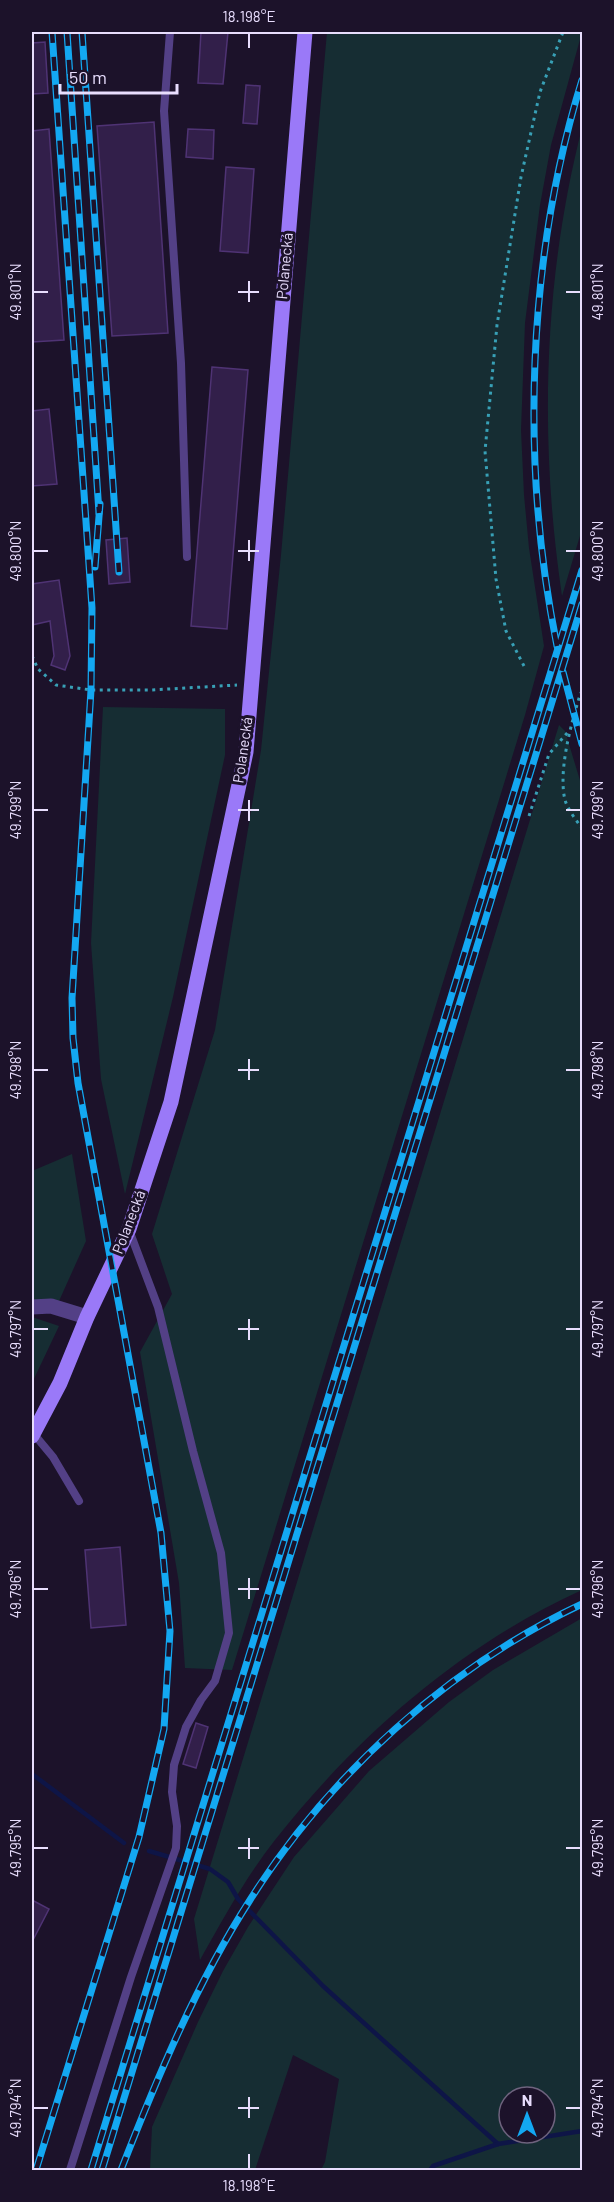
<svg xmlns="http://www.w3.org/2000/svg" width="614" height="2202" viewBox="0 0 614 2202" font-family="Barlow,sans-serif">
  <rect width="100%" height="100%" fill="#1c122a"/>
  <!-- green -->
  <g fill="#162d33" fill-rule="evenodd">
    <polygon points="327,32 582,32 551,145 540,205 525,323 521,430 524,495 529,548 544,646 525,715 232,1670 185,1668 179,1583 140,1352 172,1294 152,1234 215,1030 261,750 281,555"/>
    <path d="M582,128V529L562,596C539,441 543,280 582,128Z"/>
    <polygon points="103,707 225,709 225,755 173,997 125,1194 101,1079 91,943"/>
    <path d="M559,725L565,731L582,787V1590C461,1645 357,1736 275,1840C246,1877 223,1919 200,1960L194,1919Z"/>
    <polygon points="72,1154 86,1241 59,1301 32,1300 32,1171"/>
    <polygon points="32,1317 59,1326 32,1383"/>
    <path d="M582,1618V2170H321L325,2162L339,2079L293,2055L255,2170H150L152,2127L198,2022L223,1971L248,1927L294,1857L369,1771L449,1702L493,1670ZM509,2097H545V2133H509Z"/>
  </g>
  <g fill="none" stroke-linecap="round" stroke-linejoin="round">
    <!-- stream -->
    <g stroke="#0e1547" stroke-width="4.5">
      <polyline points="32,1774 124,1843"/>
      <polyline points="149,1851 210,1869 228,1882 238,1899 323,1986 498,2144"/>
      <polyline points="430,2170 433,2166 498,2144 582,2131"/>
    </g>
  </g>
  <!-- building -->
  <g fill="#321f4a" stroke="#4f3374" stroke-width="1.5">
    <polygon points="201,32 228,32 223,84 198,83"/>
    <polygon points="45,42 48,93 32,94 32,43"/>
    <polygon points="246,85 260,86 257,124 243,123"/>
    <polygon points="154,122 168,333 112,336 97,126"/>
    <polygon points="49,129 64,340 32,342 32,131"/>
    <polygon points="188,129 214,130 213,159 186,157"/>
    <polygon points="226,167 254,169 248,253 220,251"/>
    <polygon points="212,367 248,370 227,629 191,626"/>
    <polygon points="49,409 57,484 32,486 32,411"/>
    <polygon points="127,538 130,582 109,584 106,540"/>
    <polygon points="59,580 70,656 65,670 51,665 54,656 50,621 32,625 32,584"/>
    <polygon points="120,1547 126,1625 91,1628 85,1550"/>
    <polygon points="196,1723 208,1727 196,1768 183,1764"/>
    <polygon points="32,1900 49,1909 32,1942"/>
  </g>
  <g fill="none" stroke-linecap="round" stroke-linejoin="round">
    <!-- path -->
    <g stroke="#38a0b6" stroke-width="3" stroke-dasharray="3 4.5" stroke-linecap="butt">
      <polyline points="32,656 38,669 56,685 91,690 152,690 237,685"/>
      <polyline points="524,666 506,631 496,579 485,451 497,325 521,177 540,92 563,32"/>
      <path d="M582,691L580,695C571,724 558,771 565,800C568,810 576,820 582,828"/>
      <polyline points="529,816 549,754 568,732"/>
    </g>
    <!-- lane -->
    <g stroke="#534086" stroke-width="8">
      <polyline points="170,32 164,111 181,363 187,557"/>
      <polyline points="33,1433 53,1457 79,1501"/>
      <polyline points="70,2170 131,1977 176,1848 177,1826 172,1792 174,1765 186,1727 201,1700 215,1681 229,1633 221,1553 193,1451 158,1307 129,1230"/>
    </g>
    <!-- street -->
    <polyline stroke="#534086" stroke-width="15" points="32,1307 51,1306 87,1317"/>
    <!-- secondary -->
    <polyline stroke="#9a79f8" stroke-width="15" points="32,1436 60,1383 87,1317 129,1229 171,1102 246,752 305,32"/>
    <!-- rail casing -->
    <g stroke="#13a8f2" stroke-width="7">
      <g id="rail">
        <polyline points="67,32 99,513"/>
        <polyline points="82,32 119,572"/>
        <polyline points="95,567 100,504"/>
        <path d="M557,646C520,463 527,258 582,80"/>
        <polyline points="563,672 582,744"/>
        <polyline points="36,2170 139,1837 164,1729 170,1631 161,1533 78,1083 73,1038 72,998 91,690 92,608 52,32"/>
        <polyline points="91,2170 582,570"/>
        <polyline points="102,2170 582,604"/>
        <path d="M121,2170C157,2078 196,1984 250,1900C329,1775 448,1667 582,1604"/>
      </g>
    </g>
    <!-- rail -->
    <use href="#rail" stroke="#1c122a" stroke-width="4.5" stroke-dasharray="14" stroke-linecap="butt"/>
  </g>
  <!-- ticks -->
  <path fill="none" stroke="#e8ddfd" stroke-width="2" d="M249,33V48M249,281V302M33,292H48M238,292H259M566,292H581M249,540V561M33,551H48M238,551H259M566,551H581M249,800V821M33,810H48M238,810H259M566,810H581M249,1059V1080M33,1070H48M238,1070H259M566,1070H581M249,1319V1340M33,1329H48M238,1329H259M566,1329H581M249,1578V1599M33,1589H48M238,1589H259M566,1589H581M249,1838V1859M33,1848H48M238,1848H259M566,1848H581M249,2097V2118M33,2108H48M238,2108H259M566,2108H581M249,2154V2169"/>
  <g text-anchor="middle" stroke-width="6" stroke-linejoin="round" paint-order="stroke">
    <!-- street labels -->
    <g font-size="15" fill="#e8ddfd" stroke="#1c122a">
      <text transform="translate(285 266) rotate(-85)" y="5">Polanecká</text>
      <text transform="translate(243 750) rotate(-82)" y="5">Polanecká</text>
      <text transform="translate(129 1222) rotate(-69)" y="5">Polanecká</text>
    </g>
  </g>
  <!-- border -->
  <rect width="614" height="2202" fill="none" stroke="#1c122a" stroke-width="66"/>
  <!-- north arrow -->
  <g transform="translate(527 2115)"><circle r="28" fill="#1c122a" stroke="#6e637e" stroke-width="1.5"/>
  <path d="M0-4.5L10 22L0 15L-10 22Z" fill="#13a8f2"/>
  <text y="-9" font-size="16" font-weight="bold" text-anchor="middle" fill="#e8ddfd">N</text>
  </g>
  <!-- scale -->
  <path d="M60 84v9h117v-9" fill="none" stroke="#e8ddfd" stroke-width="3"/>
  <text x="69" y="84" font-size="18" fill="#e8ddfd" stroke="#1c122a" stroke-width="4.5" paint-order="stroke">50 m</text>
  <rect x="33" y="33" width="548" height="2136" fill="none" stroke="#e8ddfd" stroke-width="2"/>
  <g font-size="15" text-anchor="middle" fill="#e8ddfd">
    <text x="249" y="22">18.198°E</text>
    <text transform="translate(16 292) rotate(-90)" y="5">49.801°N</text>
    <text transform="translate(598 292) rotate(-90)" y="5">49.801°N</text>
    <text transform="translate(16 551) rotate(-90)" y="5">49.800°N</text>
    <text transform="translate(598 551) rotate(-90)" y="5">49.800°N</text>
    <text transform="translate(16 810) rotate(-90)" y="5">49.799°N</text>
    <text transform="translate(598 810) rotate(-90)" y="5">49.799°N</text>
    <text transform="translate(16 1070) rotate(-90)" y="5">49.798°N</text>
    <text transform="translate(598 1070) rotate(-90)" y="5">49.798°N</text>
    <text transform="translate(16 1329) rotate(-90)" y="5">49.797°N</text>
    <text transform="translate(598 1329) rotate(-90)" y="5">49.797°N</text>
    <text transform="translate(16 1589) rotate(-90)" y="5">49.796°N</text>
    <text transform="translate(598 1589) rotate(-90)" y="5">49.796°N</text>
    <text transform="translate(16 1848) rotate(-90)" y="5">49.795°N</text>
    <text transform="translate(598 1848) rotate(-90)" y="5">49.795°N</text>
    <text transform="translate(16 2108) rotate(-90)" y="5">49.794°N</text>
    <text transform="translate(598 2108) rotate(-90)" y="5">49.794°N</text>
    <text x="249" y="2191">18.198°E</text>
  </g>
</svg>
